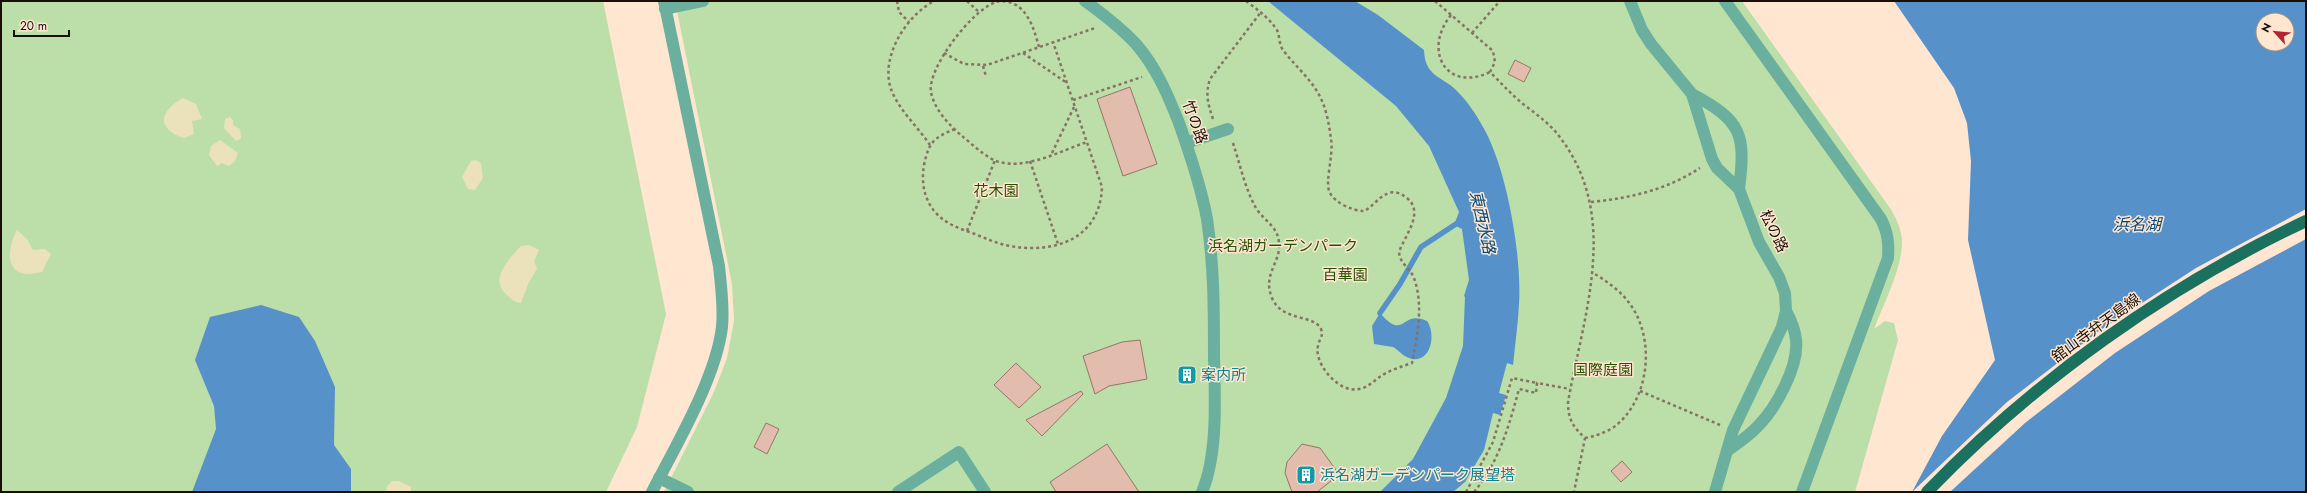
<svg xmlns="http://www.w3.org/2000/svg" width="2307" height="493" viewBox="0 0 2307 493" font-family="Jost,'Noto Sans JP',sans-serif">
  <rect width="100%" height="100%" fill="#ffe6d1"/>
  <!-- green -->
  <g fill="#bcdea8">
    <polygon points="1,1 603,1 666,314 637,427 606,492 1,492"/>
    <path d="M675,1H1742L1890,208C1896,218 1901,228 1902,240C1903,267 1884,303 1874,329L1885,321L1894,323L1898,340L1855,492H664L714,392L727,358L734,321L732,284Z"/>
  </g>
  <!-- sand -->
  <g fill="#ebe2bc">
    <path d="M183,98L196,104L202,119L192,121L194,134L184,138C156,129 159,111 183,98Z"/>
    <polygon points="230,117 233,120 233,125 240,129 241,138 239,140 236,141 224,128 225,119"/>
    <polygon points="220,140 238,153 235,161 229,166 222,163 217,166 209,155 211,146"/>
    <polygon points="475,160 481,163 483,178 475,190 468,189 462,177 471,161"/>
    <path d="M17,230L27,239L33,250L45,249L51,254L42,272C37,273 31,274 26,274C2,271 10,243 17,230Z"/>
    <path d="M529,245L539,250L534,261L537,269L529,282L521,303C514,302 513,300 508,296C488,280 508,260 521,246Z"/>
    <polygon points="392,481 399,481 411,487 411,491 386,492 387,486"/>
  </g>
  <!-- water -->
  <g fill="#5691c9" fill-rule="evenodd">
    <path d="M1268,1H1355L1378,15L1424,50C1425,77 1442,76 1456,90C1467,101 1476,114 1483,127C1507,168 1522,257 1519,304C1518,324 1515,345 1513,365L1507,363L1499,393L1506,395L1500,415L1493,413L1484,450L1465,482L1453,492H1380L1413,459L1446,398L1463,346L1465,297L1464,296L1469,280L1462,229L1454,225L1459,212L1429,146L1396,106Z"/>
    <path d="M1894,1H2306V492H1912L1942,436L1995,360L1968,240L1971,161L1967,123L1954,88ZM2263,20H2287V44H2263Z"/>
    <polygon points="261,305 299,317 315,341 335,387 334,445 351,469 351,492 192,492 216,429 214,406 195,360 210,317"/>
    <path d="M1380,313C1405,342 1401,309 1427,321C1436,333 1432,362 1412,359C1403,357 1400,351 1393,347L1374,344L1372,326Z"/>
  </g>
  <!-- pier -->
  <polygon fill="#ffe6d1" points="2306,209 2306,239 2209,291 2115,353 2025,423 1950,492 1912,492 2007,402 2099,331 2196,268"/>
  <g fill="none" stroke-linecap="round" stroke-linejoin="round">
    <!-- stream -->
    <polyline stroke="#5691c9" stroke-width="5.5" points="1380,313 1400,284 1421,247 1459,222"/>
  </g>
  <!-- building -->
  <g fill="#e2bcad" stroke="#977566">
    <polygon points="1515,60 1531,68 1524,82 1508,74"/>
    <polygon points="1130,87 1157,164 1123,176 1097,99"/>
    <polygon points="1140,340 1147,379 1109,386 1095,394 1083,356 1122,342"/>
    <polygon points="1016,363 1041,387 1019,408 994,385"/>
    <polygon points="1081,391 1083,394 1042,436 1026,420"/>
    <polygon points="766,423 779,429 767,454 754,447"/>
    <polygon points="1107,444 1139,492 1056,492 1050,482"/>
    <polygon points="1302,444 1320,448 1336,470 1327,476 1331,481 1317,492 1292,492 1285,473 1287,462"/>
    <polygon points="1622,461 1632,472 1621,482 1611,471"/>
  </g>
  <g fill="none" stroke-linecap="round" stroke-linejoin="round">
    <!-- path -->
    <g stroke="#857365" stroke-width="2.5" stroke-dasharray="3 3" stroke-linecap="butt">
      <polyline points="897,1 899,12 909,22"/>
      <polyline points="967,1 980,13"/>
      <path d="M1435,1L1493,51L1495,62L1490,72C1501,83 1511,94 1523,104C1536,114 1549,123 1559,136C1621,216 1584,313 1568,402C1568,419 1573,427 1585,438L1574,492"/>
      <path d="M1451,15C1422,51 1447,93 1490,72"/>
      <polyline points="1472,33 1500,1"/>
      <path d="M1039,47C1035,33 1031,17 1019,7C1013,2 1003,0 996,2C973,9 927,68 931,92C934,109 949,125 962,136C972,144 984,156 996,161C1025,171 1060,151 1087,142"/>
      <polyline points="944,53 964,64 987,65 1095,28"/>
      <polyline points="1023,53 1067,83"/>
      <polyline points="983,66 986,76"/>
      <polyline points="1073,100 1142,77"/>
      <path d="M1213,119C1208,104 1205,94 1210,79L1261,12"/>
      <path d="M955,129C933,138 929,142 924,165C921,182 924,200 936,213C947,225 961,229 975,234C987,239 998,244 1010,246C1055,254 1100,239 1102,187L1053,42"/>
      <path d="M1233,143C1240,164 1245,189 1256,208C1264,221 1278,226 1279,243C1281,263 1262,274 1272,298C1282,322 1314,314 1321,329C1324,336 1319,339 1318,346C1314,362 1334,386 1350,389C1366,392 1373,380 1386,373C1394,369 1403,366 1412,363C1417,335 1424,306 1414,278C1410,268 1400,264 1399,252C1405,235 1427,210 1404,196C1400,193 1394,191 1389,193C1379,196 1373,207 1364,211C1353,211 1335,203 1330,193C1324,183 1334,155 1331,139C1329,124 1326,106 1318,93C1309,77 1294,65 1283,50C1279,45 1280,37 1277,30C1269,18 1258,10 1246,1"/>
      <path d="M930,145C918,127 898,109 891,89C880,57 906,16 934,1"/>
      <polyline points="1052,153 1074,107"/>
      <polyline points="1030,161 1058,244"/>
      <path d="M1591,202C1631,198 1666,190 1700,168"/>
      <polyline points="967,231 995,160"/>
      <polyline points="1640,391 1720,425"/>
      <path d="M1585,438C1595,436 1605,433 1614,427C1647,402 1655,348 1635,312C1626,295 1610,283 1593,273"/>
      <polyline points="1466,492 1493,442 1512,378 1537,383"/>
      <path d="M1474,492C1499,462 1509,426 1519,389L1536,393L1537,383L1570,389"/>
    </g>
    <!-- minor -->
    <g stroke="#6baf9e" stroke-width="12">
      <path d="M1085,1C1103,14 1121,28 1136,44C1156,67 1168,95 1179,123C1190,154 1201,186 1207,219C1214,265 1214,311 1214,357C1215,398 1218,454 1202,492"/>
      <polyline points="1630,1 1642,30 1651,44 1692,94 1712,159 1717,168 1739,189 1759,242 1779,277 1785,293 1786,311 1782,327 1733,430 1715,492"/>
      <path d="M1725,1L1881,219C1888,233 1889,243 1888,258L1802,492"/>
      <polyline points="665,9 703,1"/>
      <path d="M1692,94C1742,121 1746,134 1739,189"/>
      <polyline points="1186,143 1228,129"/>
      <path d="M1727,451C1738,443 1749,436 1758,426C1776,408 1799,366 1796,340C1795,330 1791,320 1786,311"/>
      <polyline points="659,478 688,492"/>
      <path d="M652,492C676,445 716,378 722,327C724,306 721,287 719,266L664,1"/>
      <polyline points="898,492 959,452 985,492"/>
    </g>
    <!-- major -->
    <path stroke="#1a7160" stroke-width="12" d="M1927,492C2035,380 2166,287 2306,221"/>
  </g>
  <!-- icons -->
  <defs>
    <g id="building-square" transform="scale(1)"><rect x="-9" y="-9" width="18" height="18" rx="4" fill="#0f9aa8" stroke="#ffe6d1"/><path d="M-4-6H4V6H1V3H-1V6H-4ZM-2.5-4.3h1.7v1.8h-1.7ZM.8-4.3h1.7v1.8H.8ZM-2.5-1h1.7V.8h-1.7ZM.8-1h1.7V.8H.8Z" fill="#fff"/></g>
  </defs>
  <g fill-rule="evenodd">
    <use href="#building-square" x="1187" y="375"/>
    <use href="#building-square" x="1306" y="475"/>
  </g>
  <g text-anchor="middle" stroke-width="3" stroke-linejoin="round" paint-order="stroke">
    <!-- street labels -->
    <g font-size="15" fill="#1a0f07" stroke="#ffe6d1">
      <text transform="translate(1195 122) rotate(70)" y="5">竹の路</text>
      <text transform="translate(1774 231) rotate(64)" y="5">松の路</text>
      <text transform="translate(2096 328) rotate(-36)" y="5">舘山寺弁天島線</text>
    </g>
    <!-- park labels -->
    <g font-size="15" fill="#294f03" stroke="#ffe6d1">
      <text x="996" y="196">花木園</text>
      <text x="1283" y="251">浜名湖ガーデンパーク</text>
      <text x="1345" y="280">百華園</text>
      <text x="1603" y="375">国際庭園</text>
    </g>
    <!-- culture labels -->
    <g font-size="15" fill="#0d838f" stroke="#ffe6d1" text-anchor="start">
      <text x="1201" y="380">案内所</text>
      <text x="1320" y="480">浜名湖ガーデンパーク展望塔</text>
    </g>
    <!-- water labels -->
    <g font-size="16" font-style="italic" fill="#00487c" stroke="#ffe6d1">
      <text transform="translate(1483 222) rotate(77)" y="6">東西水路</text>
      <text x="2137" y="230">浜名湖</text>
    </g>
  </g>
  <!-- border -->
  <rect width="2307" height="493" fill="none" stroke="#1a0f07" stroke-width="4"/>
  <!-- north arrow -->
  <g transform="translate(2275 32) rotate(297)"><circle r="19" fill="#ffe6d1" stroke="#a39080"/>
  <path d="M0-3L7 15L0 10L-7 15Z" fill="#b52430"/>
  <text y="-6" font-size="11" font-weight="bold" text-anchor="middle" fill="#1a0f07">N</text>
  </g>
  <!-- scale -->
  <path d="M14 30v6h55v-6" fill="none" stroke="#1a0f07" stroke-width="2"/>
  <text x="20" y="30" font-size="12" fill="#1a0f07" stroke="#ffe6d1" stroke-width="3" paint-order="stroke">20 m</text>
</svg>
